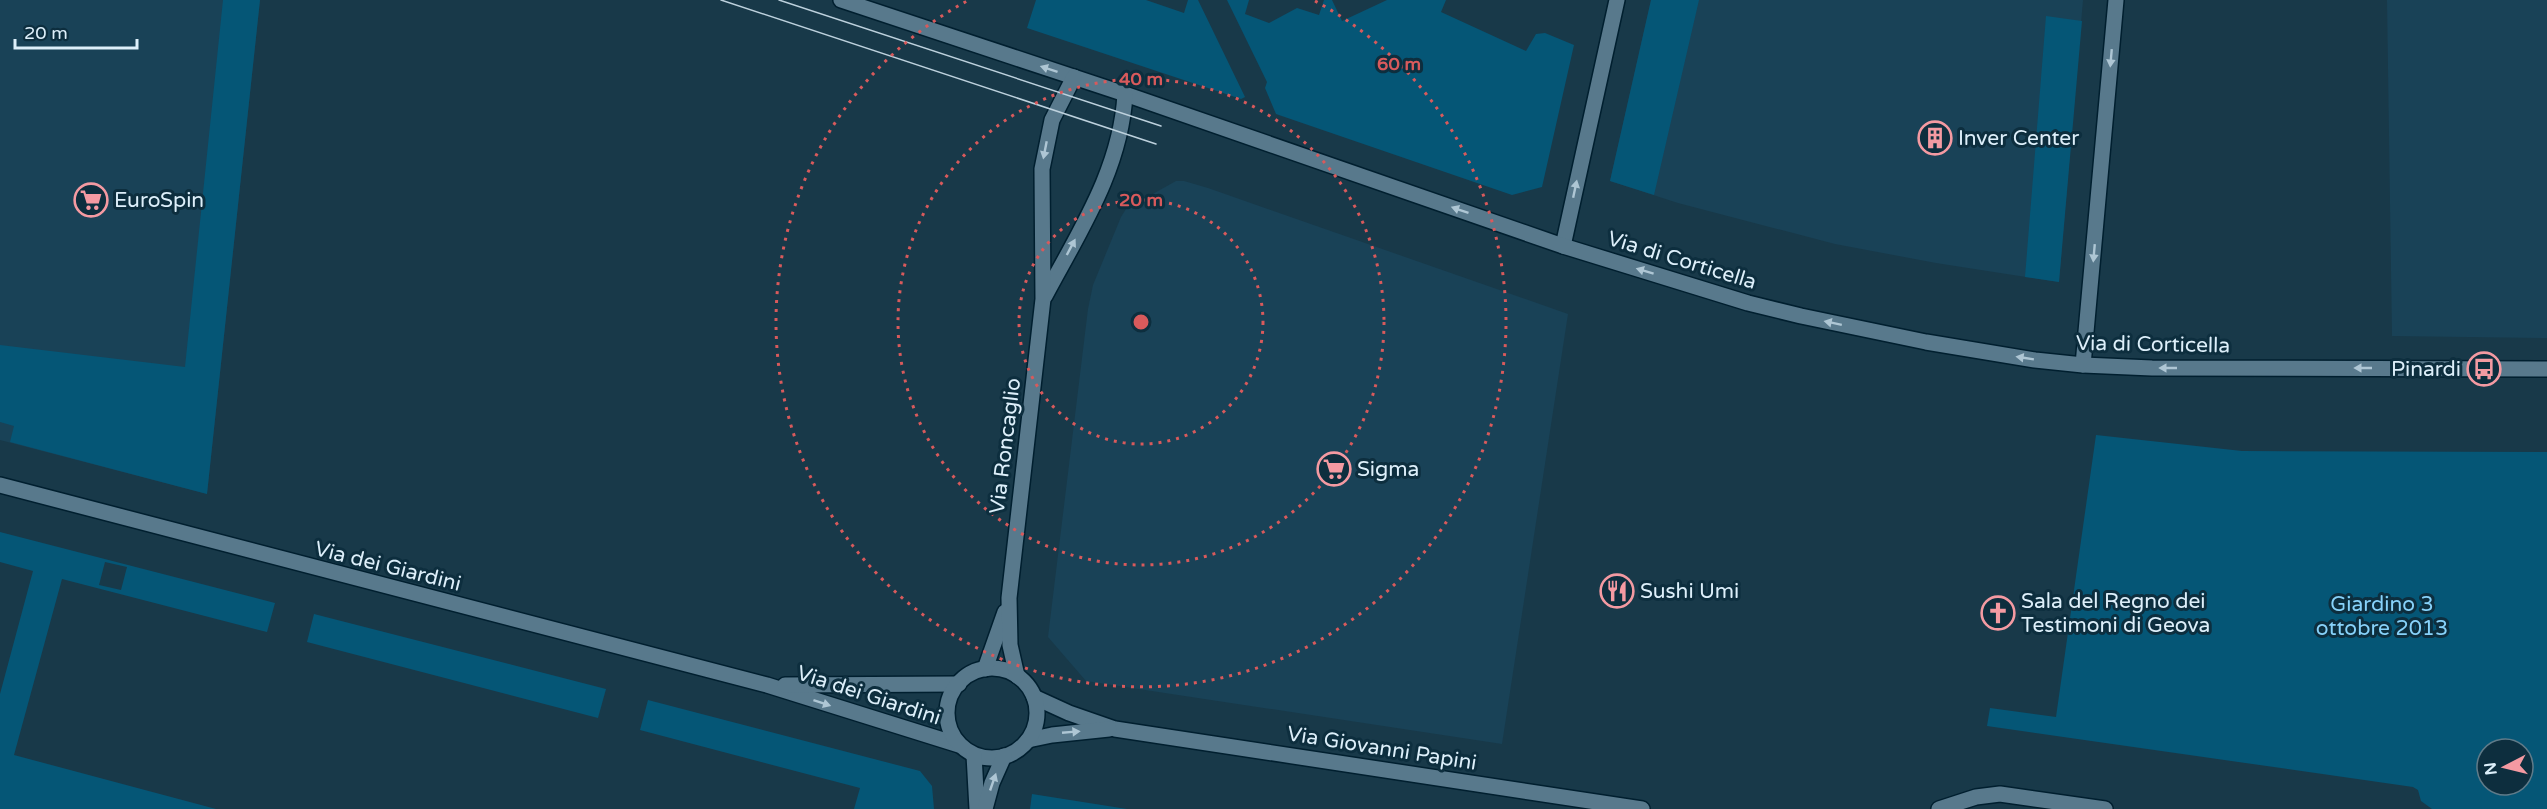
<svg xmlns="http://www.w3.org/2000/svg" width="2547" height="809" viewBox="0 0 2547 809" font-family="'Varela Round',sans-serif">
  <rect width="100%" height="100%" fill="#183949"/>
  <!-- built -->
  <g fill="#194257">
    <polygon points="0,0 260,0 207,494 0,440"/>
    <polygon points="1651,0 2083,0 2059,282 1936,263 1835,244 1678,203 1610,181"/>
    <polygon points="2387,0 2547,0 2547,338 2392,336"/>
    <polygon points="1176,181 1184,181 1208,188 1568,314 1502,744 1086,681 1048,637 1088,309 1093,285 1121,217 1126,209"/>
  </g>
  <!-- green -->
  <g fill="#055676" fill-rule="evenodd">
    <polygon points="223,0 260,0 207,494 10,442 14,426 0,422 0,345 185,367"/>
    <polygon points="1036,0 1146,0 1184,13 1188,0 1198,0 1245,97 1241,99 1027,28"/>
    <polygon points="1227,0 1249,0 1245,14 1269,23 1297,8 1319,15 1324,0 1332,0 1342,21 1387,0 1446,0 1441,12 1526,51 1536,34 1545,33 1574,45 1542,187 1512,195 1276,114 1265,88 1267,82"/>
    <polygon points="1651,0 1699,0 1654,195 1610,181"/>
    <polygon points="2046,16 2082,21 2059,282 2025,277"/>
    <path d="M2096,435L2242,451L2547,452V809H2432L2421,801L2418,790L2413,787L1987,726L1990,708L2056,717ZM2487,749H2523V785H2487Z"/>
    <path d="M0,532L275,603L267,632L62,579L14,755L216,809H0V694L33,571L0,562ZM105,562L127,567L121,590L99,585Z"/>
    <polygon points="314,614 606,689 598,718 307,642"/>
    <polygon points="648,700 920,771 932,786 934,809 854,809 860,788 640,730"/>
    <polygon points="1032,794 1127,809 1030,809"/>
  </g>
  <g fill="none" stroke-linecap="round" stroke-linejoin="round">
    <!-- minor casing -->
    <g stroke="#001f2f" stroke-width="18">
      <g id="minor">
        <polyline points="1563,246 1617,0"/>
        <polyline points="2083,365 2116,0"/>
        <polyline points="0,485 767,685 959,745"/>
        <polyline points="785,685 959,684"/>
        <polyline points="1034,697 1069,713 1115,729 1642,809"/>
        <polyline points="1028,740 1052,735 1109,729"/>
        <polyline points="1939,809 1976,797 2000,794 2105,809"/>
      </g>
    </g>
    <!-- tertiary casing -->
    <g stroke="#001f2f" stroke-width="18">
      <g id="tertiary">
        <polyline points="841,0 1125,94 1563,246 1748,303 1801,316 1926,342 2035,360 2083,365 2152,368 2547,369"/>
        <path d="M1045,296C1079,232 1121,169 1125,94"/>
        <circle cx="992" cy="713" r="45"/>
        <polyline points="985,669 1005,612"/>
        <polyline points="1017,676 1010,645 1009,598 1043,299 1042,169 1052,120 1074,77"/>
        <polyline points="974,755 977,809"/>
        <polyline points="985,809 992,783 1004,756"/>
      </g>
    </g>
    <!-- minor -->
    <use href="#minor" stroke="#58798c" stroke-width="15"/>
    <!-- tertiary -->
    <use href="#tertiary" stroke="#58798c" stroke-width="15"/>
    <!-- tram -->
    <g stroke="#bdd1dd" stroke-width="1.5">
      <polyline points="721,0 1156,144"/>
      <polyline points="779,0 1161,126"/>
    </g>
  </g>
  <!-- one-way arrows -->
  <defs><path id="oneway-solid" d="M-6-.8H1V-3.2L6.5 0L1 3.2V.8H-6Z" transform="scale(1.5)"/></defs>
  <g fill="#aec6d4">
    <use href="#oneway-solid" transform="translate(2111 58) rotate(95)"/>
    <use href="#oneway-solid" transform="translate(1049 69) rotate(-162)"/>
    <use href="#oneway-solid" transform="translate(1045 150) rotate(101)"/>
    <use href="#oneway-solid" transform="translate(1575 189) rotate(-78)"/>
    <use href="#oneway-solid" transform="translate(1460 210) rotate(-161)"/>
    <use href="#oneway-solid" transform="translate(1071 247) rotate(-62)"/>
    <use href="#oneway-solid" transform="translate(2094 253) rotate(95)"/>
    <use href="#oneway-solid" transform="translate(1645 271) rotate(-163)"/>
    <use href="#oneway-solid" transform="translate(1833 323) rotate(-168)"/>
    <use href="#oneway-solid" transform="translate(2025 358) rotate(-171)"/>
    <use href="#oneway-solid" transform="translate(2168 368) rotate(-180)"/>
    <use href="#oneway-solid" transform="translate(2363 368) rotate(-180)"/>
    <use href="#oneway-solid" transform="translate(822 703) rotate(18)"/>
    <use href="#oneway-solid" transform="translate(1071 732) rotate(-5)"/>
    <use href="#oneway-solid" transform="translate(993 782) rotate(-71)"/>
  </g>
  <!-- distance rings -->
  <g fill="none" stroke="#d85a5c" stroke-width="3" stroke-dasharray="3 6">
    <circle cx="1141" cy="322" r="122"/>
    <circle cx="1141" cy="322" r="243"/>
    <path d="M1315 1A365 365 0 1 1 967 1"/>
  </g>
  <!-- icons -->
  <defs>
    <g id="building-ring" transform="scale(1.725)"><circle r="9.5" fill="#0d2e3e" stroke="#f49aa2" stroke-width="1.5"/><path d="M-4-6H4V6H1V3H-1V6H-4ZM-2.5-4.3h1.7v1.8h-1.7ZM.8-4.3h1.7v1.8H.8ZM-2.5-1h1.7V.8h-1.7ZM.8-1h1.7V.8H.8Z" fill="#f49aa2"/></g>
    <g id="supermarket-ring" transform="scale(1.725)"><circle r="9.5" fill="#0d2e3e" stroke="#f49aa2" stroke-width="1.5"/><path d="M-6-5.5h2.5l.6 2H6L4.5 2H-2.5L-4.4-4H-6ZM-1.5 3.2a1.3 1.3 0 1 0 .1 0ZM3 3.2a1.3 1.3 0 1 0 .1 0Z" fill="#f49aa2"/></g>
    <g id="bus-ring" transform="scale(1.725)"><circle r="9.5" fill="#0d2e3e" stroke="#f49aa2" stroke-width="1.5"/><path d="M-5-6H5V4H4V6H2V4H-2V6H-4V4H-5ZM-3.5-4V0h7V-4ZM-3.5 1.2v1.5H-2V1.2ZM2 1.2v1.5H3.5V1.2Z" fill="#f49aa2"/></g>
    <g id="restaurant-ring" transform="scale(1.725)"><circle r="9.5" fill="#0d2e3e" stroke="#f49aa2" stroke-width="1.5"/><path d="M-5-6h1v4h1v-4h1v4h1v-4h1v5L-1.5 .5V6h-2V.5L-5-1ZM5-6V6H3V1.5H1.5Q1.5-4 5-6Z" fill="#f49aa2"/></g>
    <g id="church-ring" transform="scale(1.725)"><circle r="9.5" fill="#0d2e3e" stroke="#f49aa2" stroke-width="1.5"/><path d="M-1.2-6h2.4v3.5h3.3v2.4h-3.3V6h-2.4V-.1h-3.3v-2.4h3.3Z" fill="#f49aa2"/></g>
  </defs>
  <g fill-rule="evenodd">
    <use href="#building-ring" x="1935" y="138"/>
    <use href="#supermarket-ring" x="91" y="200"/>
    <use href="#bus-ring" x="2484" y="369"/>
    <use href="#supermarket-ring" x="1334" y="469"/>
    <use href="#restaurant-ring" x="1617" y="591"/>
    <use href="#church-ring" x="1998" y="613"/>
  </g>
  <g text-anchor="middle" stroke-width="6" stroke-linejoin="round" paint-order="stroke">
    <!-- poi labels -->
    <g font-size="21" fill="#ddeffa" stroke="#0d2e3e" text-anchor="start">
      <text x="1958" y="145">Inver Center</text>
      <text x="114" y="207">EuroSpin</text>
      <text x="2461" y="376" text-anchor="end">Pinardi</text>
      <text x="1357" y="476">Sigma</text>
      <text x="1640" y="598">Sushi Umi</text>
      <text x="2021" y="608">Sala del Regno dei<tspan x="2021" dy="24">Testimoni di Geova</tspan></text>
    </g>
    <!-- street labels -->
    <g font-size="21" fill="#ddeffa" stroke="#0d2e3e">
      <text transform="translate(1682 260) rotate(17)" y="7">Via di Corticella</text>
      <text transform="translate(2153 344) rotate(1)" y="7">Via di Corticella</text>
      <text transform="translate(1005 446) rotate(-83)" y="7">Via Roncaglio</text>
      <text transform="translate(388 566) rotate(14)" y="7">Via dei Giardini</text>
      <text transform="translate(869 695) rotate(18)" y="7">Via dei Giardini</text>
      <text transform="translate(1382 748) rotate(9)" y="7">Via Giovanni Papini</text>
    </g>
    <!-- park labels -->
    <g font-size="21" fill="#87d2fa" stroke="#0d2e3e">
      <text x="2382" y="611">Giardino 3<tspan x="2382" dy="24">ottobre 2013</tspan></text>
    </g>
  </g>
  <circle cx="1141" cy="322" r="9" fill="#d85a5c" stroke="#0d2e3e" stroke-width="3"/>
  <g font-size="18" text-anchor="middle" font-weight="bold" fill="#d85a5c" stroke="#0d2e3e" stroke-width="6" stroke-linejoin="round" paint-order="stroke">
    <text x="1399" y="70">60 m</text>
    <text x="1141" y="85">40 m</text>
    <text x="1141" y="206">20 m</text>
  </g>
  <!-- north arrow -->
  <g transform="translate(2505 767) rotate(263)"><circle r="28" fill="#0d2e3e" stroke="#607b89" stroke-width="1.5"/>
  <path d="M0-4.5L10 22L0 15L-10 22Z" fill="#f49aa2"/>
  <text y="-9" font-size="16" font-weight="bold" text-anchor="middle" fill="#ddeffa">N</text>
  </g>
  <!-- scale -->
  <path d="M15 39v9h122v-9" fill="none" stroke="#ddeffa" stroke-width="3"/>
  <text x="24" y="39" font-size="18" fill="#ddeffa" stroke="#0d2e3e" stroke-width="4.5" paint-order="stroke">20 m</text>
</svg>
